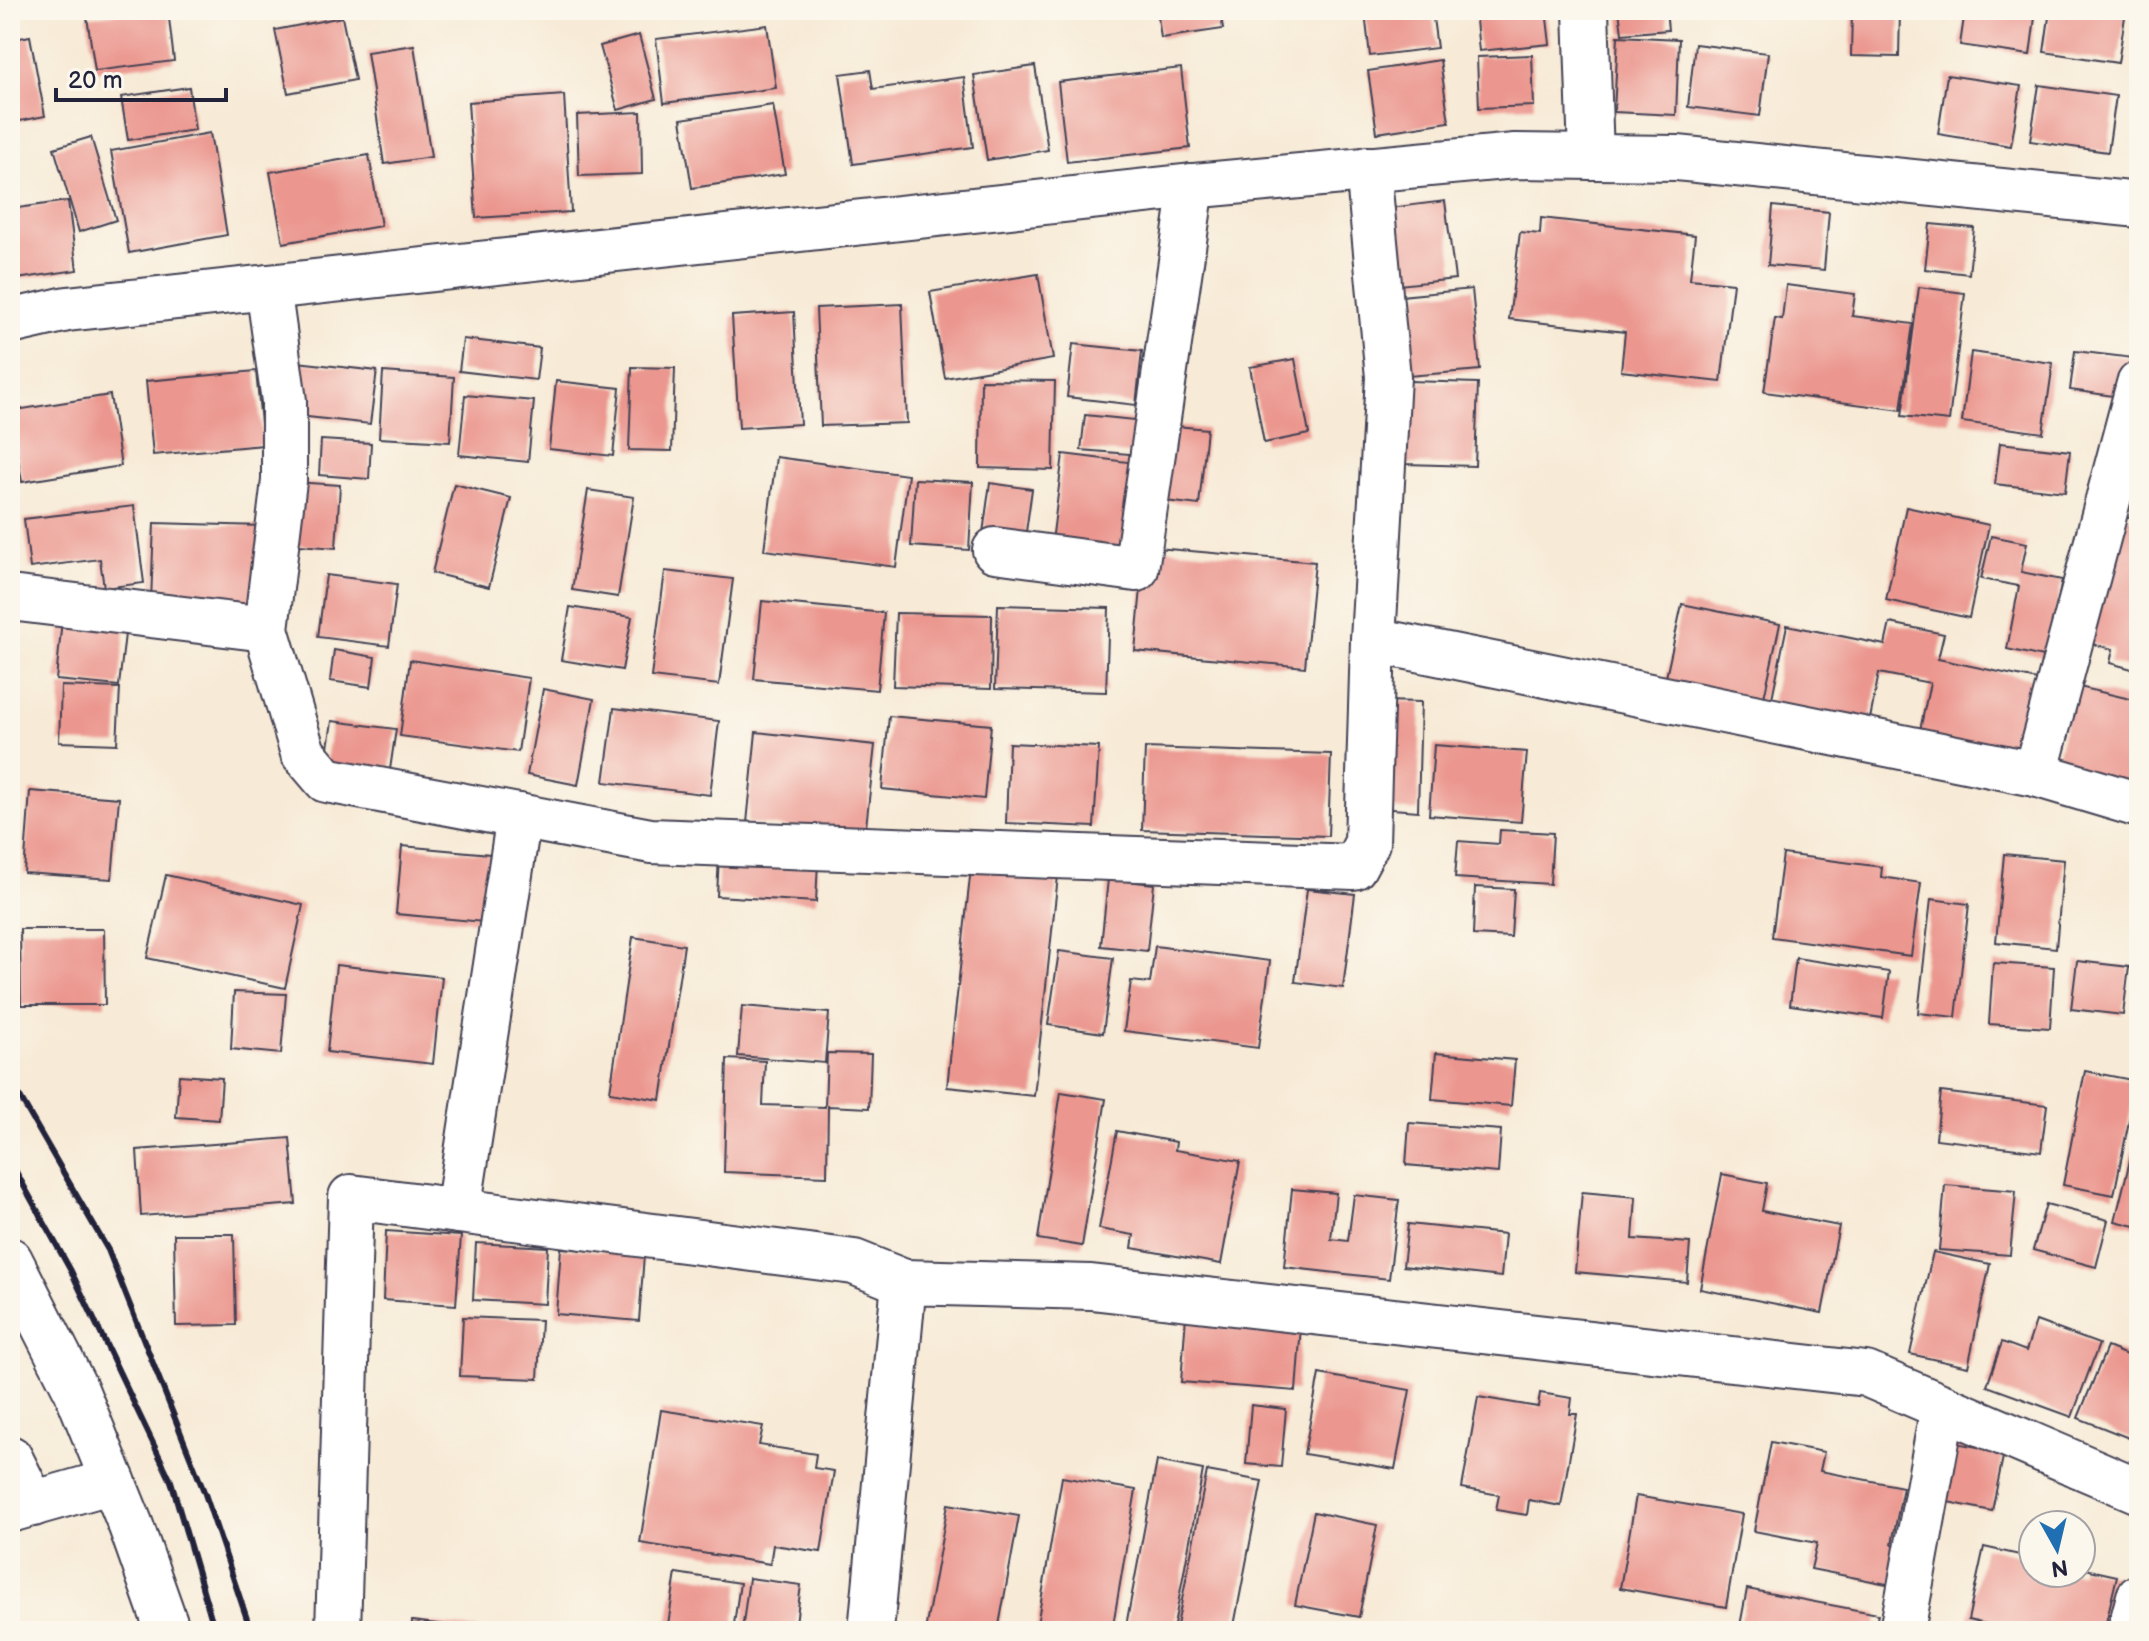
<svg xmlns="http://www.w3.org/2000/svg" width="2149" height="1641" viewBox="0 0 2149 1641" font-family="'Balsamiq Sans',sans-serif">
  <rect width="100%" height="100%" fill="#fbf7ec"/>
  <filter id="ink" filterUnits="userSpaceOnUse"><feTurbulence type="fractalNoise" baseFrequency=".0125" numOctaves="2"/><feDisplacementMap in="SourceGraphic" scale="16" xChannelSelector="R" yChannelSelector="G"/><feConvolveMatrix kernelMatrix="1 2 1 2 8 2 1 2 1" color-interpolation-filters="sRGB"/></filter>
  <filter id="wash" filterUnits="userSpaceOnUse"><feTurbulence type="fractalNoise" baseFrequency=".006" numOctaves="4" result="noise"/><feDisplacementMap in="SourceGraphic" scale="32" xChannelSelector="R" yChannelSelector="G"/><feGaussianBlur stdDeviation="1.8" result="paint"/><feColorMatrix in="noise" values="0 0 0 0 0 0 0 0 0 0 0 0 0 0 0 0 0 1.4 0 .05"/><feComposite in="paint" operator="in"/></filter>
  <g filter="url(#wash)">
    <rect width="100%" height="100%" fill="#f7ead6"/>
    <g id="blocks">
      <!-- building -->
      <g fill="#eb978f">
        <polygon points="141,10 168,10 174,61 95,71 87,17"/>
        <polygon points="1157,10 1220,10 1223,29 1161,38"/>
        <polygon points="1246,10 1266,10 1266,12 1246,14"/>
        <polygon points="1386,10 1432,10 1437,48 1370,56 1365,13"/>
        <polygon points="1475,10 1546,10 1550,44 1479,51"/>
        <polygon points="1619,10 1666,10 1668,30 1622,34"/>
        <polygon points="1852,10 1900,10 1899,57 1851,56"/>
        <polygon points="1965,10 2036,10 2030,55 1960,45"/>
        <polygon points="2050,10 2126,10 2118,63 2044,52"/>
        <polygon points="342,17 355,80 288,93 275,30"/>
        <polygon points="767,25 776,88 664,103 656,39"/>
        <polygon points="639,35 656,99 618,110 600,46"/>
        <polygon points="30,36 45,116 10,123 10,40"/>
        <polygon points="1618,36 1679,39 1676,115 1614,112"/>
        <polygon points="1695,44 1768,53 1760,116 1688,107"/>
        <polygon points="414,45 431,157 384,164 367,52"/>
        <polygon points="1532,55 1534,106 1479,108 1477,57"/>
        <polygon points="1440,60 1449,122 1377,133 1368,71"/>
        <polygon points="1035,66 1048,150 987,160 974,75"/>
        <polygon points="1181,68 1190,148 1067,162 1058,82"/>
        <polygon points="870,70 873,89 964,77 973,147 853,164 840,74"/>
        <polygon points="1947,75 2021,86 2011,146 1938,134"/>
        <polygon points="2039,85 2116,96 2108,152 2030,141"/>
        <polygon points="189,87 195,130 128,140 121,97"/>
        <polygon points="564,95 571,212 476,218 468,102"/>
        <polygon points="773,105 785,174 692,188 681,119"/>
        <polygon points="641,112 642,174 579,176 577,115"/>
        <polygon points="210,133 227,235 129,253 111,151"/>
        <polygon points="91,137 116,220 79,232 54,148"/>
        <polygon points="369,155 381,226 283,243 270,172"/>
        <polygon points="68,201 77,270 10,280 10,209"/>
        <polygon points="1445,201 1455,279 1399,285 1389,208"/>
        <polygon points="1773,206 1829,212 1824,270 1768,265"/>
        <polygon points="1541,218 1695,235 1690,279 1733,283 1721,382 1621,371 1625,332 1509,319 1520,232 1540,234"/>
        <polygon points="1930,224 1974,228 1969,274 1925,269"/>
        <polygon points="1038,274 1053,359 945,378 930,292"/>
        <polygon points="1786,285 1855,294 1852,316 1913,324 1901,410 1764,392 1775,318 1782,319"/>
        <polygon points="1919,287 1965,293 1949,421 1902,416"/>
        <polygon points="1472,289 1480,370 1408,376 1401,296"/>
        <polygon points="902,304 907,423 821,426 816,308"/>
        <polygon points="794,312 800,424 739,428 732,316"/>
        <polygon points="463,339 540,348 536,380 459,371"/>
        <polygon points="1073,344 1142,351 1136,405 1067,397"/>
        <polygon points="2075,351 2134,358 2128,398 2070,390"/>
        <polygon points="1971,352 2053,363 2043,433 1962,422"/>
        <polygon points="1295,359 1309,434 1264,443 1250,367"/>
        <polygon points="297,362 377,371 370,424 290,415"/>
        <polygon points="632,367 675,368 672,451 629,450"/>
        <polygon points="256,371 263,445 153,455 146,381"/>
        <polygon points="383,372 454,377 450,442 379,438"/>
        <polygon points="981,380 1055,381 1053,470 980,468"/>
        <polygon points="556,381 620,388 613,456 549,449"/>
        <polygon points="1408,381 1478,383 1475,466 1405,464"/>
        <polygon points="110,395 121,466 22,482 10,411"/>
        <polygon points="465,395 534,401 528,462 459,455"/>
        <polygon points="1085,415 1144,421 1141,455 1081,450"/>
        <polygon points="1165,425 1207,429 1199,505 1157,500"/>
        <polygon points="321,440 371,443 369,479 319,475"/>
        <polygon points="2000,443 2070,451 2065,492 1995,484"/>
        <polygon points="1063,454 1136,463 1126,550 1052,542"/>
        <polygon points="776,457 908,475 896,567 764,550"/>
        <polygon points="915,479 973,482 969,550 911,546"/>
        <polygon points="293,482 340,485 336,548 287,544"/>
        <polygon points="990,483 1032,489 1024,546 982,540"/>
        <polygon points="454,484 511,498 489,587 432,573"/>
        <polygon points="588,490 634,497 618,597 572,590"/>
        <polygon points="134,506 144,583 104,588 100,559 30,568 24,519"/>
        <polygon points="1906,507 1989,525 1969,618 1886,600"/>
        <polygon points="2117,515 2139,520 2139,671 2110,663 2113,649 2084,642"/>
        <polygon points="154,523 264,526 262,605 151,602"/>
        <polygon points="1991,536 2027,543 2021,572 2062,580 2047,658 2007,649 2019,586 1981,579"/>
        <polygon points="1145,547 1315,562 1305,667 1135,651"/>
        <polygon points="665,571 733,579 719,685 651,677"/>
        <polygon points="326,575 397,584 389,646 318,637"/>
        <polygon points="762,601 884,613 877,690 754,679"/>
        <polygon points="1682,604 1780,624 1763,702 1665,682"/>
        <polygon points="998,605 1109,608 1106,692 995,689"/>
        <polygon points="570,607 632,617 622,670 561,660"/>
        <polygon points="896,613 992,615 991,689 893,686"/>
        <polygon points="62,619 126,625 119,686 56,680"/>
        <polygon points="1890,623 1944,634 1938,659 2042,681 2025,758 1919,735 1930,683 1879,673 1869,724 1771,703 1787,625 1885,645"/>
        <polygon points="334,650 375,657 371,687 330,681"/>
        <polygon points="410,660 529,678 518,752 400,736"/>
        <polygon points="61,686 120,688 117,744 59,742"/>
        <polygon points="2075,686 2139,701 2139,789 2054,768"/>
        <polygon points="543,689 594,699 578,785 527,775"/>
        <polygon points="1383,701 1421,702 1418,811 1379,808"/>
        <polygon points="614,708 719,721 710,795 604,782"/>
        <polygon points="889,716 991,725 984,799 882,789"/>
        <polygon points="332,721 396,729 388,783 324,774"/>
        <polygon points="756,732 875,745 865,836 747,823"/>
        <polygon points="1009,743 1099,747 1094,827 1006,823"/>
        <polygon points="1434,745 1527,752 1521,822 1429,815"/>
        <polygon points="1145,748 1331,754 1328,836 1142,830"/>
        <polygon points="30,791 119,798 112,879 24,873"/>
        <polygon points="1500,830 1553,833 1550,884 1455,878 1458,841 1499,844"/>
        <polygon points="402,846 490,854 484,922 396,914"/>
        <polygon points="1783,854 1882,867 1881,877 1921,883 1911,956 1772,937"/>
        <polygon points="2004,854 2064,860 2056,948 1996,942"/>
        <polygon points="719,855 818,861 816,902 717,896"/>
        <polygon points="971,868 1058,876 1034,1096 947,1087"/>
        <polygon points="166,875 303,905 285,988 147,958"/>
        <polygon points="1108,879 1154,884 1147,951 1101,946"/>
        <polygon points="1475,887 1514,889 1511,937 1473,935"/>
        <polygon points="1307,889 1355,894 1343,988 1295,982"/>
        <polygon points="1931,899 1969,904 1956,1017 1918,1013"/>
        <polygon points="20,929 104,929 105,1005 21,1005"/>
        <polygon points="633,937 684,945 661,1100 610,1092"/>
        <polygon points="1155,946 1270,961 1258,1048 1124,1031 1131,981 1150,983"/>
        <polygon points="1059,951 1113,958 1103,1033 1048,1025"/>
        <polygon points="1796,958 1889,972 1883,1018 1790,1005"/>
        <polygon points="2077,961 2129,967 2123,1015 2071,1009"/>
        <polygon points="1993,963 2054,967 2050,1028 1989,1024"/>
        <polygon points="336,965 442,977 433,1064 327,1052"/>
        <polygon points="234,992 286,994 281,1054 231,1049"/>
        <polygon points="742,1006 829,1013 825,1063 738,1056"/>
        <polygon points="827,1053 871,1054 869,1108 828,1106 827,1176 724,1172 727,1059 765,1061 763,1105 825,1107"/>
        <polygon points="1436,1053 1515,1060 1511,1106 1432,1099"/>
        <polygon points="2085,1071 2137,1081 2114,1195 2063,1185"/>
        <polygon points="179,1075 222,1078 219,1120 176,1117"/>
        <polygon points="1061,1092 1106,1099 1082,1246 1038,1239"/>
        <polygon points="1941,1092 2047,1105 2041,1152 1936,1139"/>
        <polygon points="1409,1123 1501,1130 1498,1173 1406,1165"/>
        <polygon points="2138,1128 2139,1128 2139,1227 2115,1221"/>
        <polygon points="1117,1131 1176,1142 1175,1150 1240,1161 1221,1264 1132,1248 1134,1235 1099,1229"/>
        <polygon points="290,1138 296,1204 141,1216 137,1150"/>
        <polygon points="1722,1174 1767,1183 1762,1211 1839,1226 1822,1313 1700,1289"/>
        <polygon points="1945,1185 2016,1191 2010,1255 1939,1250"/>
        <polygon points="1292,1189 1336,1193 1331,1239 1348,1241 1354,1195 1399,1200 1389,1279 1284,1267"/>
        <polygon points="1582,1192 1636,1197 1633,1239 1690,1243 1687,1282 1575,1272"/>
        <polygon points="2046,1204 2108,1220 2096,1267 2033,1250"/>
        <polygon points="1408,1224 1505,1234 1501,1277 1403,1266"/>
        <polygon points="386,1231 461,1236 456,1305 383,1300"/>
        <polygon points="174,1234 234,1234 236,1325 176,1326"/>
        <polygon points="476,1243 548,1247 545,1304 473,1300"/>
        <polygon points="561,1248 644,1255 639,1321 556,1314"/>
        <polygon points="1933,1252 1990,1264 1968,1367 1910,1354"/>
        <polygon points="1186,1316 1301,1326 1296,1391 1181,1382"/>
        <polygon points="463,1317 541,1320 538,1379 460,1376"/>
        <polygon points="2036,1321 2099,1344 2072,1417 1987,1386 2002,1342 2026,1351"/>
        <polygon points="2107,1347 2139,1360 2139,1442 2078,1418"/>
        <polygon points="1319,1374 1410,1390 1395,1469 1304,1454"/>
        <polygon points="1540,1393 1572,1398 1570,1414 1577,1414 1561,1506 1529,1500 1527,1515 1496,1510 1499,1495 1462,1488 1478,1397 1538,1407"/>
        <polygon points="1251,1405 1286,1409 1281,1467 1246,1464"/>
        <polygon points="661,1410 763,1426 759,1445 816,1454 814,1468 834,1471 821,1552 773,1545 770,1564 640,1543"/>
        <polygon points="1771,1442 1824,1452 1820,1471 1903,1487 1892,1544 1899,1545 1892,1585 1811,1569 1817,1543 1754,1531"/>
        <polygon points="1951,1442 2004,1452 1992,1511 1938,1500"/>
        <polygon points="1157,1461 1203,1470 1173,1631 1125,1631"/>
        <polygon points="1207,1471 1262,1481 1233,1631 1176,1631"/>
        <polygon points="1062,1477 1136,1490 1112,1631 1036,1631"/>
        <polygon points="1636,1496 1742,1514 1726,1607 1620,1588"/>
        <polygon points="948,1504 1019,1516 998,1631 925,1631"/>
        <polygon points="1314,1512 1377,1525 1359,1617 1295,1605"/>
        <polygon points="1984,1547 2033,1558 2033,1573 2081,1573 2081,1568 2117,1576 2104,1631 2018,1631 1968,1620"/>
        <polygon points="676,1573 740,1583 733,1631 667,1631"/>
        <polygon points="749,1578 801,1585 795,1631 742,1631"/>
        <polygon points="1747,1589 1878,1614 1875,1631 1739,1631"/>
        <polygon points="412,1621 478,1629 478,1631 411,1631"/>
      </g>
    </g>
  </g>
  <g filter="url(#ink)">
    <use href="#blocks" fill-opacity="0" stroke="#424052" stroke-width="2"/>
    <g fill="none" stroke-linecap="round" stroke-linejoin="round">
      <!-- minor casing -->
      <g stroke="#424052" stroke-width="48">
        <g id="minor">
          <polyline points="1586,10 1591,157"/>
          <polyline points="268,287 284,401 284,481 266,629 303,753 326,780 651,841 1354,867 1367,843 1373,640 1388,377 1368,169"/>
          <polyline points="995,550 1136,569 1192,186"/>
          <polyline points="10,598 266,629"/>
          <polyline points="1373,640 2035,774 2139,805"/>
          <polyline points="2035,774 2139,384"/>
          <polyline points="458,1211 519,816"/>
          <polyline points="10,1260 76,1390 131,1526 168,1631"/>
          <polyline points="10,1458 33,1504"/>
          <polyline points="10,1510 113,1481"/>
          <polyline points="338,1631 351,1197 854,1262 904,1282"/>
          <polyline points="871,1631 904,1282 1091,1287 1866,1374 2139,1491"/>
          <polyline points="1902,1631 1943,1407"/>
          <polyline points="2130,1631 2139,1597"/>
        </g>
      </g>
      <!-- tertiary casing -->
      <g stroke="#424052" stroke-width="48">
        <polyline id="tertiary" points="10,322 67,309 1192,186 1515,156 1677,158 2139,205"/>
      </g>
      <!-- minor -->
      <use href="#minor" stroke="#fff" stroke-width="44"/>
      <!-- tertiary -->
      <use href="#tertiary" stroke="#fff" stroke-width="44"/>
      <!-- rail -->
      <g stroke="#22223b" stroke-width="6">
        <polyline points="10,1080 108,1250 205,1494 251,1631"/>
        <polyline points="10,1161 71,1271 171,1481 215,1631"/>
      </g>
    </g>
  </g>
  <!-- margin -->
  <rect width="2149" height="1641" fill="none" stroke="#fbf7ec" stroke-width="40"/>
  <!-- north arrow -->
  <g transform="translate(2057 1549) rotate(172)"><circle r="38" fill="#fbf7ec" stroke="#a4a2a5" stroke-width="2"/>
  <path d="M0-6L14 30L0 20L-14 30Z" fill="#1f6fb2"/>
  <text y="-12" font-size="22" font-weight="bold" text-anchor="middle" fill="#22223b">N</text>
  </g>
  <!-- scale -->
  <path d="M56 88v12h170v-12" fill="none" stroke="#22223b" stroke-width="4"/>
  <text x="68" y="88" font-size="24" fill="#22223b" stroke="#fbf7ec" stroke-width="6" paint-order="stroke">20 m</text>
</svg>
